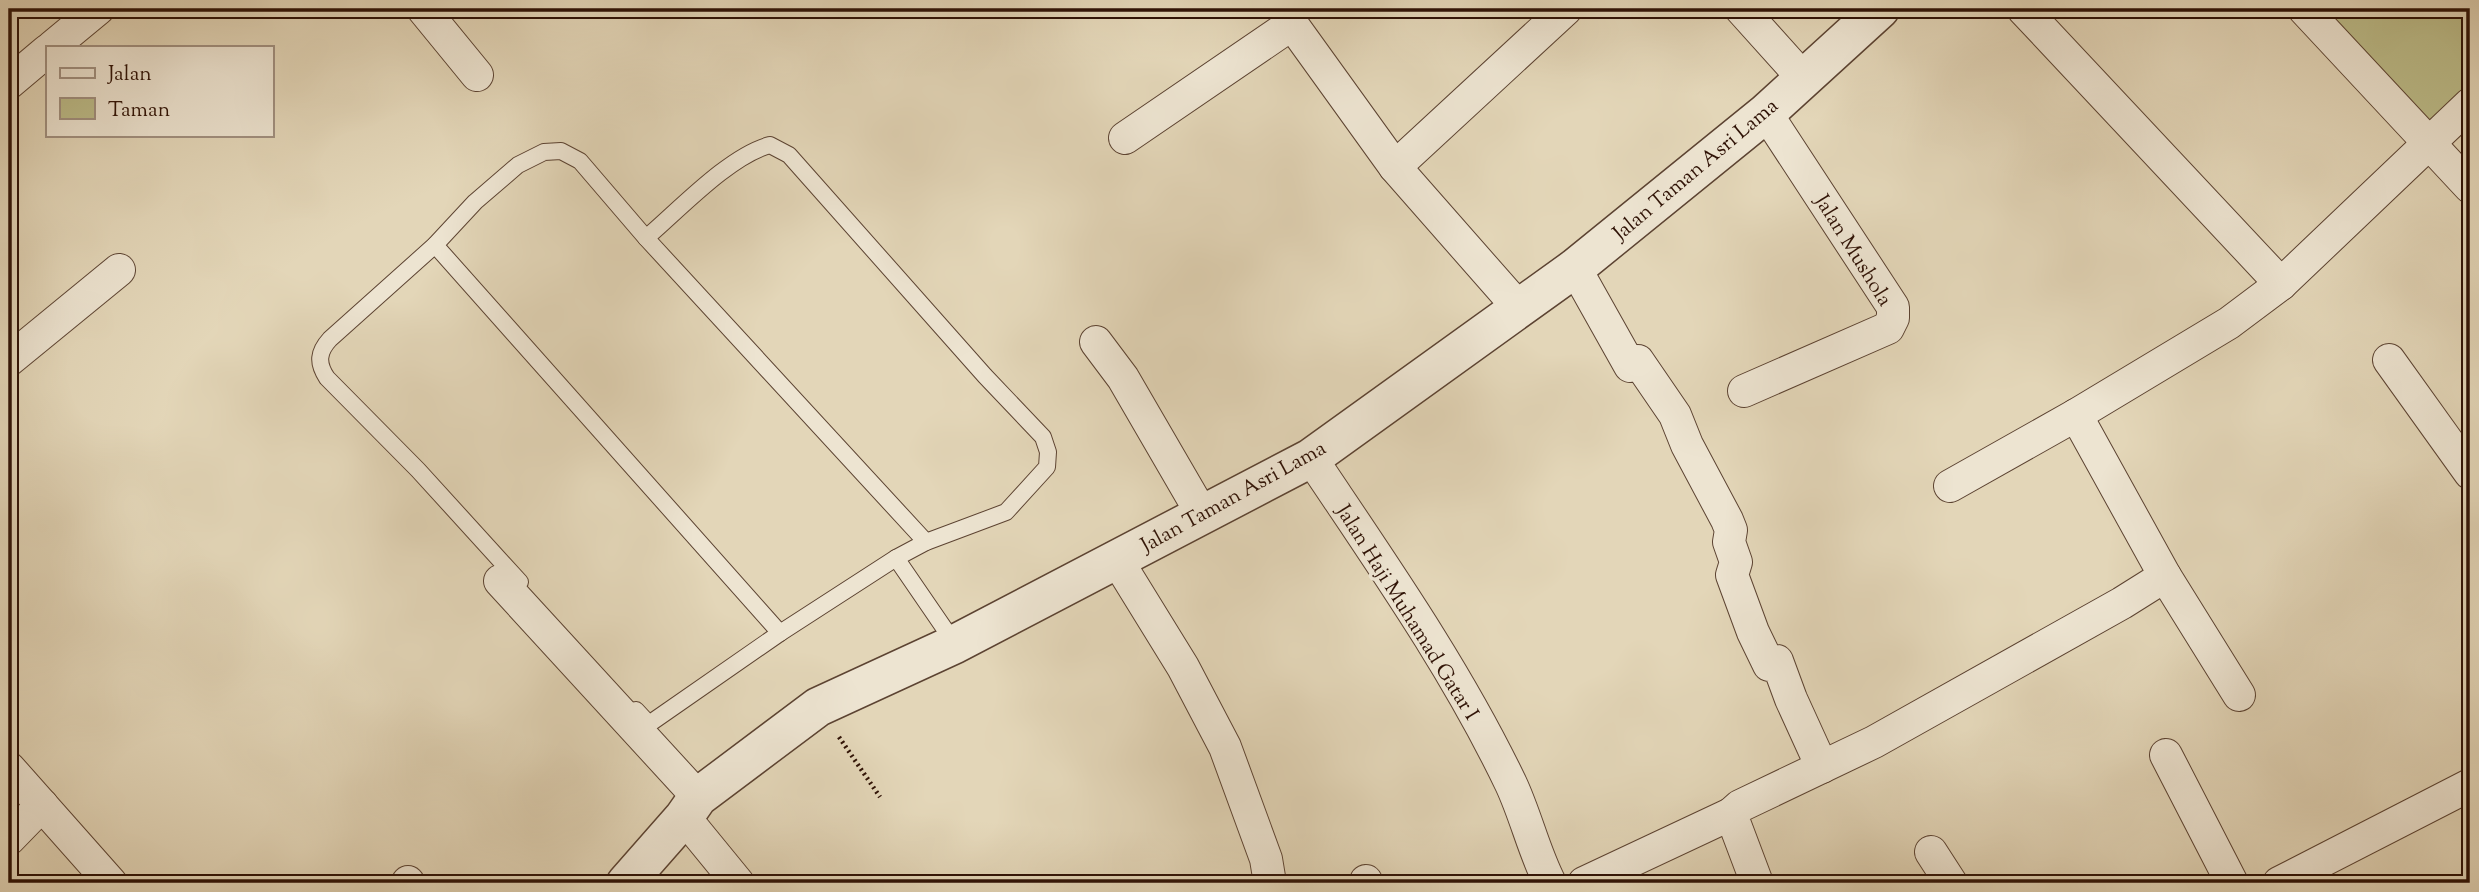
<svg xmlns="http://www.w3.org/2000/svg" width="2479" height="892" viewBox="0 0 2479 892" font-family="'Sorts Mill Goudy',serif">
  <rect width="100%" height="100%" fill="#e3d6b8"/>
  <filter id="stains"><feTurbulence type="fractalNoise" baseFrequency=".00286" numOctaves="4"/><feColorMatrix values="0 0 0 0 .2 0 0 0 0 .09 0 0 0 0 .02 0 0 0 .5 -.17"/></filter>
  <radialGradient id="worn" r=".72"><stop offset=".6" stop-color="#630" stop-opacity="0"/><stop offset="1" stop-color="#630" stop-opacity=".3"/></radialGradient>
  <!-- green -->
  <polygon fill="#bcbc89" stroke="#766748" stroke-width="2" points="2299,9 2470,9 2470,103 2428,141"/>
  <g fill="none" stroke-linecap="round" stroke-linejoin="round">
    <!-- service casing -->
    <g stroke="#5c4332" stroke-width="18">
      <g id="service">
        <polyline points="435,245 780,633"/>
        <polyline points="896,558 955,644"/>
        <path d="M520,582L418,470L327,378C317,363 318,352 330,339L435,245L475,202L518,165L544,152L561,151L580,161L646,238L926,542"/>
        <path d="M636,710L649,724L780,633L896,558L926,542L1006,512L1047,467L1048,452L1043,437L985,376L789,155L770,145C729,156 679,210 646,238"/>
      </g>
    </g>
    <!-- minor casing -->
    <g stroke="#5c4332" stroke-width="34">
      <g id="minor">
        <polyline points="423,9 477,75"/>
        <polyline points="1292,9 1292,24 1395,167 1518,307"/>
        <polyline points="1741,9 1803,78"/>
        <polyline points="2023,9 2281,284"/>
        <polyline points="2304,9 2470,187"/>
        <polyline points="52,47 98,9"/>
        <polyline points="9,83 47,51"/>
        <polyline points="1125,138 1292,24"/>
        <polyline points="1395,167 1566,9"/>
        <polyline points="1575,268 1630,366 1638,361 1675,415 1687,445 1727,520 1731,530 1729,542 1736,562 1732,575 1753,632 1769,665 1777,661 1791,699 1822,767"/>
        <polyline points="1096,342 1123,378 1202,514"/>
        <polyline points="9,360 119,270"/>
        <polyline points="2389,360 2470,473"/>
        <polyline points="1744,391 1888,328 1893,318 1893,307 1766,113"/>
        <path d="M1311,458C1382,564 1456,669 1511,784C1526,816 1534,852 1550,883"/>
        <polyline points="1950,486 2076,415 2229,323 2281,284 2470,104"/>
        <polyline points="1117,560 1183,667 1225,747 1266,859 1270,883"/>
        <polyline points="2165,576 2239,695"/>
        <polyline points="500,581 698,797"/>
        <polyline points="2166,755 2232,883"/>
        <polyline points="9,768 111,883"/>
        <polyline points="684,817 738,883"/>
        <polyline points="9,839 42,805"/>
        <polyline points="1931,852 1951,883"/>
        <polyline points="1366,881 1367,883"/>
        <polyline points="408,882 408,883"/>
        <polyline points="1584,883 1731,814"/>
        <polyline points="1757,883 1731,814 1740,806 1874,742 2122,603 2165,576 2076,415"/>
        <polyline points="2279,883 2470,785"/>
      </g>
    </g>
    <!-- tertiary casing -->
    <g stroke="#5c4332" stroke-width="41">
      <polyline id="tertiary" points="626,883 684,817 698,797 818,707 955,644 1311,458 1575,268 1766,113 1880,9"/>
    </g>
    <!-- path -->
    <polyline stroke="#2f1206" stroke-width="4.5" stroke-dasharray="2 3.5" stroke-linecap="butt" points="839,737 880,797"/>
    <!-- service -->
    <use href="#service" stroke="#ede4d1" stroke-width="16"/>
    <!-- minor -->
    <use href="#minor" stroke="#ede4d1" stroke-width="32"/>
    <!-- tertiary -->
    <use href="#tertiary" stroke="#ede4d1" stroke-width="38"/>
  </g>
  <g text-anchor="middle" stroke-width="7" stroke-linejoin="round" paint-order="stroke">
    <!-- street labels -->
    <g font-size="21" fill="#2f1206" stroke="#ede4d1">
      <text transform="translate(1695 169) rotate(-40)" y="7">Jalan Taman Asri Lama</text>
      <text transform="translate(1854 250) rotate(58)" y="7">Jalan Mushola</text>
      <text transform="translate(1233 496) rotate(-29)" y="7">Jalan Taman Asri Lama</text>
      <text transform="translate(1408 612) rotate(58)" y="7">Jalan Haji Muhamad Gatar I</text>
    </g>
  </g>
  <!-- margin -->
  <rect width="2479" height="892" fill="none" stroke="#e3d6b8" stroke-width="35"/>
  <rect x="10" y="10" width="2458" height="871" fill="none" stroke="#2f1206" stroke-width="3.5"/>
  <rect x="18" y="18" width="2444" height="857" fill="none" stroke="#2f1206" stroke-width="2"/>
  <!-- legend -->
  <rect x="46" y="46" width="228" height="91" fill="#ede4d1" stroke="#a19080" stroke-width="2"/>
  <rect x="60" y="68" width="35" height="10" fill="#ede4d1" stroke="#a19080" stroke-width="2"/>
  <text x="108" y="80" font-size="21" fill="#2f1206">Jalan</text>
  <rect x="60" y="98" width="35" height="21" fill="#bcbc89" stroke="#a19080" stroke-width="2"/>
  <text x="108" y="116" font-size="21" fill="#2f1206">Taman</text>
  <rect width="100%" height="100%" filter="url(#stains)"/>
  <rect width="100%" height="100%" fill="url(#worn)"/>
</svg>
